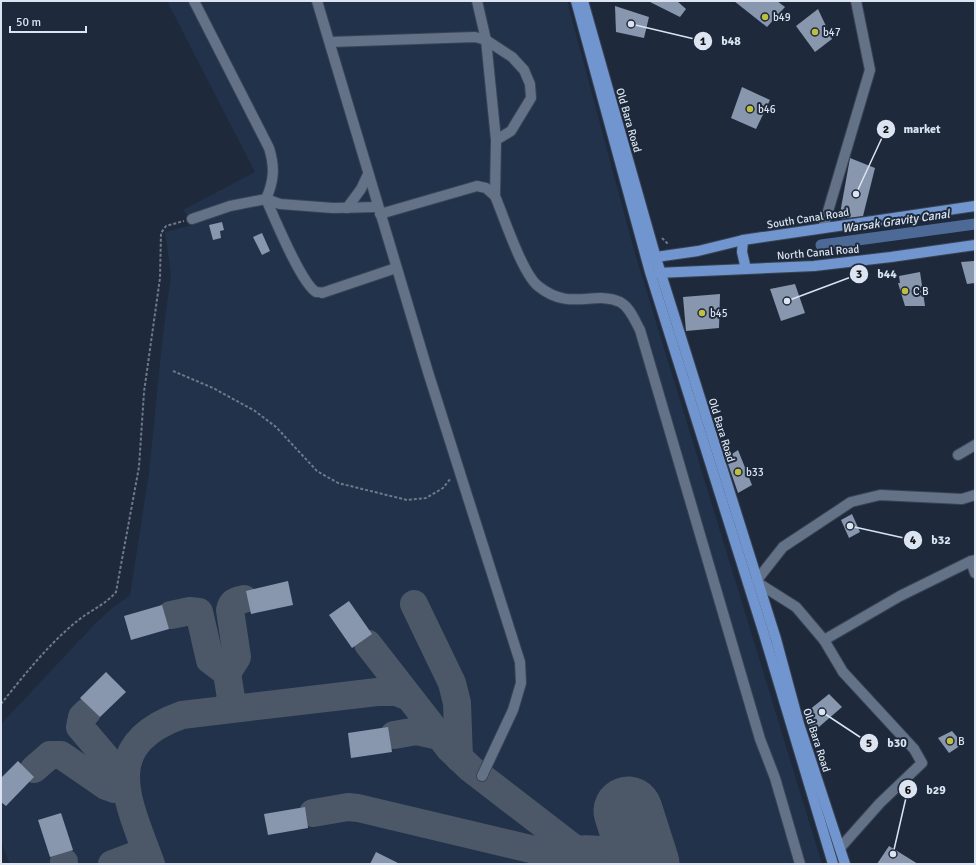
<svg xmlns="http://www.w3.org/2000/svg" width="976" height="865" viewBox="0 0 976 865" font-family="Signika,sans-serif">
  <rect width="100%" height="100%" fill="#1e2a3c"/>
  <!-- built -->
  <polygon fill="#22324a" points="167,1 567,1 634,250 822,864 10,864 1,842 1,724 93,626 111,609 130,595 149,473 162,343 171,274 165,232 196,224 183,210 255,172"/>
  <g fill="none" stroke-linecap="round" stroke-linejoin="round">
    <!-- canal -->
    <polyline stroke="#4d6a97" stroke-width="11" points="821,245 975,224"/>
    <!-- taxiway -->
    <g stroke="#4c5868" stroke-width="28">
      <polyline points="414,604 452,683 457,703 459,758"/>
      <polyline points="171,615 190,611 199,612 210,660 227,673 231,698 226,709"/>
      <polyline points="368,644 449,748 471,769 575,849"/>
      <path d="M227,673L237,657L230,610C232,601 236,601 244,599"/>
      <polyline points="87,712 82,717 80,727 126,781"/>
      <polyline points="394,735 417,731 439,736"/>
      <polyline points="34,769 50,755 61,755 106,786 114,789 126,786"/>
      <polyline points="313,813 348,807 358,808 552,854"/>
      <path d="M558,852C586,847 610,847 633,864"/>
      <polyline points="64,862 64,864"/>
      <polyline points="112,864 136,855 148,857"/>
      <path d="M151,864C128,801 97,745 182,715L377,692H396L409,697"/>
    </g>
    <!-- runway -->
    <polyline stroke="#4c5868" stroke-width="69" points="628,811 645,864"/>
  </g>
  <!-- building -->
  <g fill="#8897ae">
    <polygon points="648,1 677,1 686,9 680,17"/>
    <polygon points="734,1 777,1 785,7 767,27"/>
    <polygon points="615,6 649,17 644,38 616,32"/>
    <polygon points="818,9 832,39 815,52 796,26"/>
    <polygon points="742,87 770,100 756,129 731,118"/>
    <polygon points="850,158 875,168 863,216 839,219"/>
    <polygon points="222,222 224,230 220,231 221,238 213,240 209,225"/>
    <polygon points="262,233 270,251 262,255 253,237"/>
    <polygon points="974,261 975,283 967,284 961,262"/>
    <polygon points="920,272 925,306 905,306 898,283 900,283 899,276"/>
    <polygon points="795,284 805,313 781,321 770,289"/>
    <polygon points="720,294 719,328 686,331 683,297"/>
    <polygon points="738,450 752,485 738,493 726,458"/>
    <polygon points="852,514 860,532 849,538 841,520"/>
    <polygon points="288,581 293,605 251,614 246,591"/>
    <polygon points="349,601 372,634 352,648 329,615"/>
    <polygon points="162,605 169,629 131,640 124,616"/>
    <polygon points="106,672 126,692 100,717 80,698"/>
    <polygon points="829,694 842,707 812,733 803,715"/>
    <polygon points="388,727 392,752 351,758 348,733"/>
    <polygon points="952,731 963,744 949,753 938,738"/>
    <polygon points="18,761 34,777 6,806 1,802 1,778"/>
    <polygon points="305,807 308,828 268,835 264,814"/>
    <polygon points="61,813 73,850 50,857 38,820"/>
    <polygon points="889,846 918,864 877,864"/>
    <polygon points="376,852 400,864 370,864"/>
  </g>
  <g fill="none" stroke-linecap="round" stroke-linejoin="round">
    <!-- minor casing -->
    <g stroke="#3a4454" stroke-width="12">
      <g id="minor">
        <path d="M194,1L269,148C275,167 274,181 266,199C274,217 301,283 316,292C317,292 321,292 322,293L396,268"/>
        <polyline points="317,1 428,372 520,662 521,683 513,710 482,776"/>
        <polyline points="477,1 486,40 496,140 495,196"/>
        <polyline points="330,42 475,37 486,40 512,57 524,70 530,84 531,98 511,131 496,140"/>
        <polyline points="347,208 361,189 368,174"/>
        <path d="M380,214L477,186L486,188L495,196C504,217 522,273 538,286C570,312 594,290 620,302C630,307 635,321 640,330L760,739L775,778L800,864"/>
        <polyline points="192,219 230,206 266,199 280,204 333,208 378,207"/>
        <polyline points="823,228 870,70 856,1"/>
        <polyline points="958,455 975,445"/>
        <polyline points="971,561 975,573"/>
        <polyline points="757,580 783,547 851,502 880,495 962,499 975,495"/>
        <polyline points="758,583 796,607 824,640 900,596 971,561 975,560"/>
        <polyline points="824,640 843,672 914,749 922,763 880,803 840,848"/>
      </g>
    </g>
    <!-- major casing -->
    <g stroke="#3a4454" stroke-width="12">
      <g id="major">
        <polyline points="576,1 650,272 764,634 833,864"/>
        <polyline points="583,1 656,258 776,639 799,724 845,864"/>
        <polyline points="743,240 742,252 746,269"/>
        <polyline points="649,258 698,251 743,240 975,206"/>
        <polyline points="657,273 814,266 891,257 975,245"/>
      </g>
    </g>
    <!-- path -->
    <g stroke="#6f7989" stroke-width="2" stroke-dasharray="3 2" stroke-linecap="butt">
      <polyline points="662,238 669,245"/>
      <polyline points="173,371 213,388 255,411 276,427 317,471 338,483 407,500 426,498 443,488 451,478"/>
      <path d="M1,704C24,675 48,645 76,622C89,611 105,605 116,592L139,467L144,392L160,278L161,233L166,226L184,221"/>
    </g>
    <!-- minor -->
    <use href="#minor" stroke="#647288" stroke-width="10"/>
    <!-- major -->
    <use href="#major" stroke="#7195ce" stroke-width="10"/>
  </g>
  <!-- markers -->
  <g fill="#bfbe41" stroke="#1e2a3c" stroke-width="1.5">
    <circle cx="765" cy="17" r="4"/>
    <circle cx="815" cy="32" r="4"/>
    <circle cx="750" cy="109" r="4"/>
    <circle cx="905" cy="291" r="4"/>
    <circle cx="702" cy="313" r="4"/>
    <circle cx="738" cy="472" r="4"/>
    <circle cx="950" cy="741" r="4"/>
  </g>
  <g text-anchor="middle" stroke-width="4" stroke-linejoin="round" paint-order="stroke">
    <!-- poi labels -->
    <g font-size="11" fill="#dbe4f0" stroke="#1e2a3c" text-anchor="start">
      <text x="773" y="21">b49</text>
      <text x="823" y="36">b47</text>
      <text x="758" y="113">b46</text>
      <text x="913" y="295">C B</text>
      <text x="710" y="317">b45</text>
      <text x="746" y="476">b33</text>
      <text x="958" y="745">B</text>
    </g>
    <!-- street labels -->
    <g font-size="11" fill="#dbe4f0" stroke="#1e2a3c">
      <text transform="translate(629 120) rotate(74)" y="4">Old Bara Road</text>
      <text transform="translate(808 218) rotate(-9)" y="4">South Canal Road</text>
      <text transform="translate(818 252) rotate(-5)" y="4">North Canal Road</text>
      <text transform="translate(722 430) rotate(73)" y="4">Old Bara Road</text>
      <text transform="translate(817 740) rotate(72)" y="4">Old Bara Road</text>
    </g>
    <!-- water labels -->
    <g font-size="12" font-style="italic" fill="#dae4f2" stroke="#1e2a3c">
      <text transform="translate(896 221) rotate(-8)" y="4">Warsak Gravity Canal</text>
    </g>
  </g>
  <!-- callouts -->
  <path fill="none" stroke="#dbe4f0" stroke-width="1.5" d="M631 24L703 41M856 194L886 129M787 301L859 274M850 526L913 540M822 712L869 743M893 854L908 789"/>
  <g fill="#dbe4f0" stroke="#1e2a3c" stroke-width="1.5">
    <circle cx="631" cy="24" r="4"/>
    <circle cx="856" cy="194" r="4"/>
    <circle cx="787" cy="301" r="4"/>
    <circle cx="850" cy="526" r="4"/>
    <circle cx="822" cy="712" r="4"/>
    <circle cx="893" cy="854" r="4"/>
    <circle cx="703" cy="41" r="10"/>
    <circle cx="886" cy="129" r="10"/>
    <circle cx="859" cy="274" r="10"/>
    <circle cx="913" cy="540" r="10"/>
    <circle cx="869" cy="743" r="10"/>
    <circle cx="908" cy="789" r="10"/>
  </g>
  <g font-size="12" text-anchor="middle" font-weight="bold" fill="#111">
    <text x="703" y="45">1</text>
    <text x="886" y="133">2</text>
    <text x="859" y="278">3</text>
    <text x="913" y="544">4</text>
    <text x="869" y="747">5</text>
    <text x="908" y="794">6</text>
  </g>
  <g font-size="12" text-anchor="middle" font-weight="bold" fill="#dbe4f0" stroke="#1e2a3c" stroke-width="4" stroke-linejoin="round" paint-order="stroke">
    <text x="731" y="45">b48</text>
    <text x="922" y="133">market</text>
    <text x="887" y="278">b44</text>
    <text x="941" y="544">b32</text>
    <text x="897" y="747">b30</text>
    <text x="936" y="794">b29</text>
  </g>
  <!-- border -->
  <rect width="976" height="865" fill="none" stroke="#dbe4f0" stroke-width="4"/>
  <!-- scale -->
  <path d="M10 26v6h76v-6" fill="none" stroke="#dbe4f0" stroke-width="2"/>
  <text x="16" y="26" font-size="12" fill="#dbe4f0" stroke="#1e2a3c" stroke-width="3" paint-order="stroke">50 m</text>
</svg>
